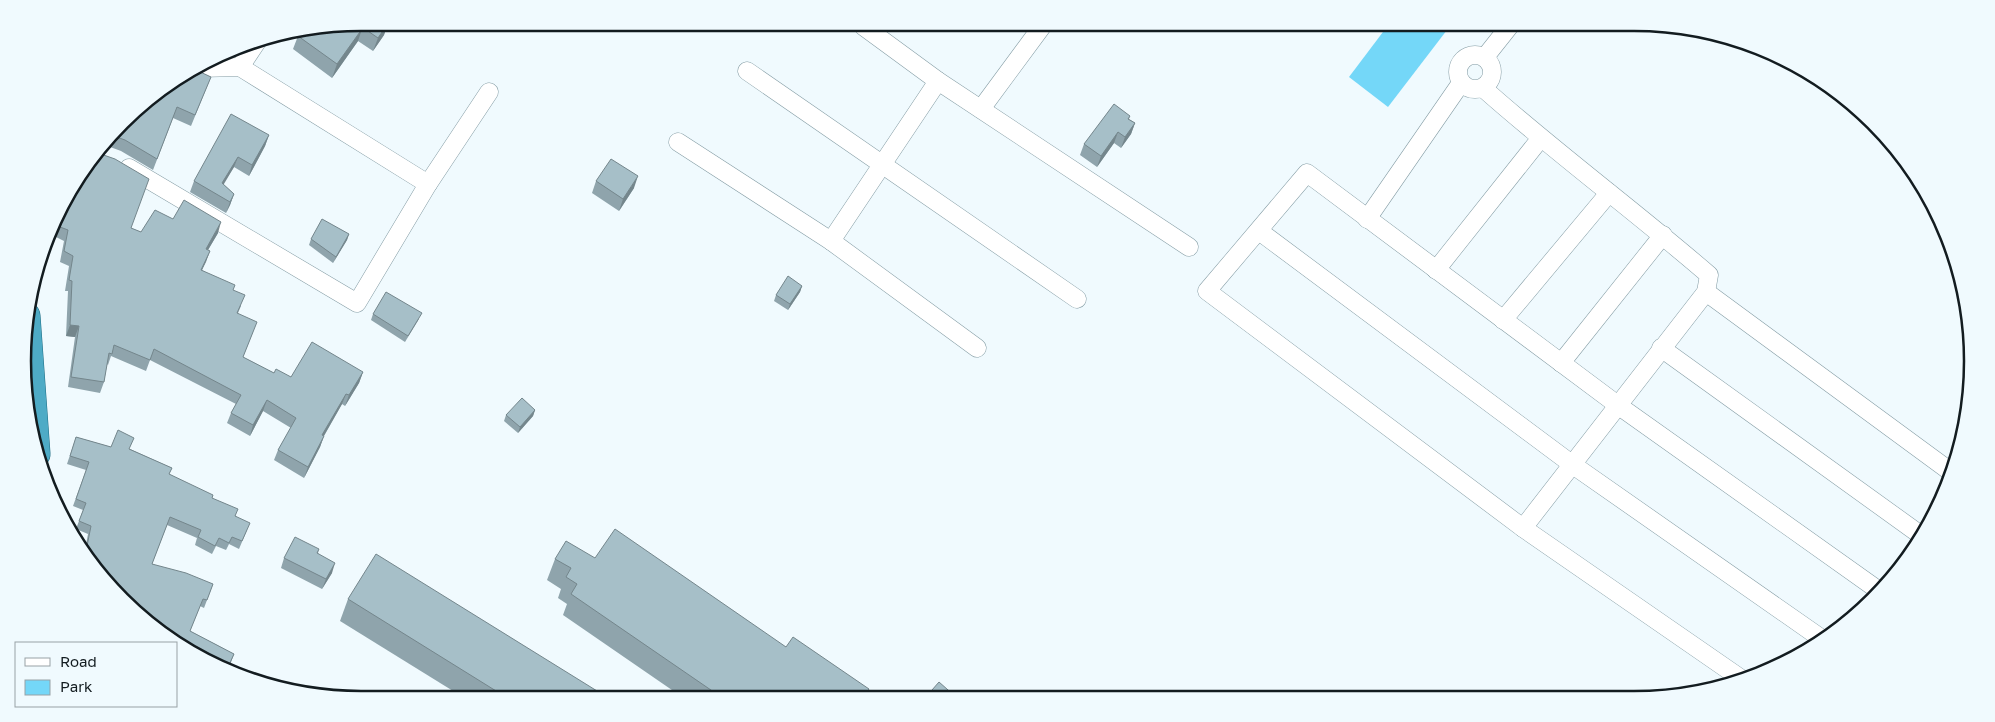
<svg xmlns="http://www.w3.org/2000/svg" width="1995" height="722" viewBox="0 0 1995 722" font-family="'Golos Text',sans-serif">
  <rect width="100%" height="100%" fill="#f0fafe"/>
  <!-- green -->
  <polygon fill="#74d7f8" points="1439,23 1447,30 1388,107 1349,77 1389,24"/>
  <g fill="none" stroke-linecap="round" stroke-linejoin="round">
    <!-- minor casing -->
    <g stroke="#859da5" stroke-width="19">
      <g id="minor">
        <polyline points="863,26 938,81 1189,247"/>
        <circle cx="1475" cy="72" r="17"/>
        <polyline points="1485,57 1512,23"/>
        <polyline points="240,67 258,40"/>
        <polyline points="199,68 240,67 428,184"/>
        <polyline points="747,71 1077,299"/>
        <path d="M1483,88C1556,153 1635,211 1709,275L1706,292L1523,528"/>
        <polyline points="981,109 1043,25"/>
        <polyline points="678,142 831,241 977,348"/>
        <polyline points="129,168 357,303 428,184 489,92"/>
        <polyline points="1367,219 1461,83"/>
        <polyline points="1259,231 1573,465 1822,639"/>
        <polyline points="831,241 938,81"/>
        <polyline points="1436,270 1540,139"/>
        <polyline points="1706,292 1951,472"/>
        <polyline points="1503,320 1609,193"/>
        <polyline points="1661,348 1922,536"/>
        <polyline points="1561,363 1663,235"/>
        <polyline points="1740,678 1523,528 1207,291 1307,173 1619,406 1878,590"/>
      </g>
    </g>
    <!-- trunk casing -->
    <g stroke="#1c6b82" stroke-width="29">
      <polyline id="trunk" points="26,316 36,454"/>
    </g>
    <!-- minor -->
    <use href="#minor" stroke="#fff" stroke-width="18"/>
    <!-- trunk -->
    <use href="#trunk" stroke="#4eabc6" stroke-width="28"/>
  </g>
  <!-- wall -->
  <g fill="#8fa4ac">
    <polygon points="302,29 386,29 384,35 373,51 358,41 332,78 293,49 298,36"/>
    <polygon points="211,77 191,126 173,118 153,170 121,151 102,144 138,107"/>
    <polygon points="1130,116 1129,119 1135,123 1131,134 1121,148 1114,143 1097,167 1080,155 1084,144"/>
    <polygon points="269,135 265,146 249,176 234,167 223,184 234,194 230,205 226,213 190,192 194,181"/>
    <polygon points="93,155 131,228 141,232 173,219 218,233 208,250 210,251 202,270 233,290 241,306 238,313 253,332 243,357 274,373 291,377 363,372 359,383 345,406 342,404 324,436 320,447 304,478 274,460 278,450 291,428 263,411 250,436 227,423 231,413 236,404 150,360 146,371 111,356 108,365 107,364 104,382 100,393 68,387 75,337 66,336 68,291 65,291 69,266 60,262 64,241 56,237 65,214 57,212"/>
    <polygon points="596,181 634,188 619,211 592,193"/>
    <polygon points="349,234 347,240 333,263 309,245 311,239"/>
    <polygon points="802,286 800,292 788,310 774,301 776,295"/>
    <polygon points="373,314 419,319 405,342 371,320"/>
    <polygon points="535,410 533,416 518,433 504,421 506,415"/>
    <polygon points="76,437 111,447 130,449 172,468 169,474 212,498 236,516 247,530 239,549 229,544 226,550 216,546 212,554 195,545 197,538 167,525 152,564 213,584 204,608 200,606 190,631 234,654 229,668 176,644 121,600 84,555 88,534 76,529 83,510 73,506 86,470 67,464"/>
    <polygon points="319,549 318,553 332,573 322,589 281,568 284,558"/>
    <polygon points="595,558 786,647 866,698 685,699 563,615 567,604 558,598 561,589 547,580 555,559"/>
    <polygon points="348,599 610,699 466,699 340,621"/>
  </g>
  <!-- shaded-wall -->
  <g fill="#74868c">
    <polygon points="362,29 358,41 332,78 337,64"/>
    <polygon points="384,29 386,29 384,35 373,51 378,38"/>
    <polygon points="1135,123 1131,134 1121,148 1125,137"/>
    <polygon points="1118,132 1114,143 1097,167 1101,156"/>
    <polygon points="269,135 265,146 249,176 252,165"/>
    <polygon points="238,157 234,167 218,194 222,183"/>
    <polygon points="638,176 634,188 619,211 623,199"/>
    <polygon points="234,194 230,205 226,213 230,202"/>
    <polygon points="221,222 218,233 202,260 206,249"/>
    <polygon points="349,234 347,240 333,263 336,257"/>
    <polygon points="210,251 206,262 197,280 201,270"/>
    <polygon points="802,286 800,292 788,310 790,304"/>
    <polygon points="70,325 79,326 75,337 66,336"/>
    <polygon points="363,372 359,383 345,406 349,395"/>
    <polygon points="346,394 342,404 318,446 322,435"/>
    <polygon points="267,400 263,411 250,436 253,425"/>
    <polygon points="535,410 533,416 518,433 520,427"/>
    <polygon points="324,436 320,447 304,478 308,467"/>
    <polygon points="335,563 332,573 322,589 326,579"/>
    <polygon points="869,689 866,698 863,698"/>
  </g>
  <!-- building -->
  <g fill="#a6bfc8" stroke="#74868c">
    <polygon points="302,29 362,29 337,64 298,36"/>
    <polygon points="365,29 384,29 378,38"/>
    <polygon points="196,70 211,77 195,115 177,107 157,159 125,140 111,135 138,107"/>
    <polygon points="1114,104 1130,116 1128,119 1135,123 1125,137 1118,132 1101,156 1084,144"/>
    <polygon points="231,114 269,135 252,165 238,157 222,183 234,194 230,202 194,181"/>
    <polygon points="95,152 115,159 149,179 131,228 141,232 155,210 173,219 184,200 221,222 206,249 210,251 201,270 235,285 233,290 245,295 237,313 257,322 243,357 274,373 276,369 291,377 312,342 363,372 349,395 346,394 322,435 324,436 308,467 278,450 296,418 267,400 253,425 231,413 241,395 154,349 150,360 114,345 112,354 109,353 104,382 71,377 79,326 70,325 72,281 69,280 73,256 64,251 68,230 60,227 69,204 63,202 93,155"/>
    <polygon points="611,159 638,176 623,199 596,181"/>
    <polygon points="322,219 349,234 336,257 311,239"/>
    <polygon points="788,276 802,286 790,304 776,295"/>
    <polygon points="386,292 422,313 408,336 373,314"/>
    <polygon points="522,398 535,410 520,427 506,415"/>
    <polygon points="118,430 134,438 129,449 172,468 169,474 213,495 212,498 238,509 235,516 250,523 242,541 232,537 229,543 219,538 215,546 198,537 201,530 170,517 152,564 186,573 213,584 207,600 203,599 190,631 234,654 228,667 173,642 121,600 85,556 91,526 79,521 86,503 76,499 89,462 70,456 76,437 111,447"/>
    <polygon points="615,529 786,647 793,637 869,689 863,698 724,699 571,594 577,584 566,577 571,568 555,559 566,541 595,558"/>
    <polygon points="295,537 319,549 317,553 335,563 326,579 284,558"/>
    <polygon points="376,554 610,699 509,699 348,599"/>
    <polygon points="939,682 956,697 955,698 925,698"/>
  </g>
  <!-- crop -->
  <path d="M0 0H1995V722H0ZM361 31H1634A330 330 0 0 1 1964 361V361A330 330 0 0 1 1634 691H361A330 330 0 0 1 31 361V361A330 330 0 0 1 361 31Z" fill="#f0fafe" fill-rule="evenodd"/>
  <path fill="none" stroke="#131c20" stroke-width="2.5" d="M361 31H1634A330 330 0 0 1 1964 361V361A330 330 0 0 1 1634 691H361A330 330 0 0 1 31 361V361A330 330 0 0 1 361 31Z"/>
  <!-- legend -->
  <rect x="15" y="642" width="162" height="65" fill="#f0fafe" stroke="#98a1a5"/>
  <rect x="25" y="658" width="25" height="8" fill="#ffffff" stroke="#98a1a5"/>
  <text x="60" y="667" font-size="15" fill="#131c20">Road</text>
  <rect x="25" y="680" width="25" height="15" fill="#74d7f8" stroke="#98a1a5"/>
  <text x="60" y="692" font-size="15" fill="#131c20">Park</text>
</svg>
